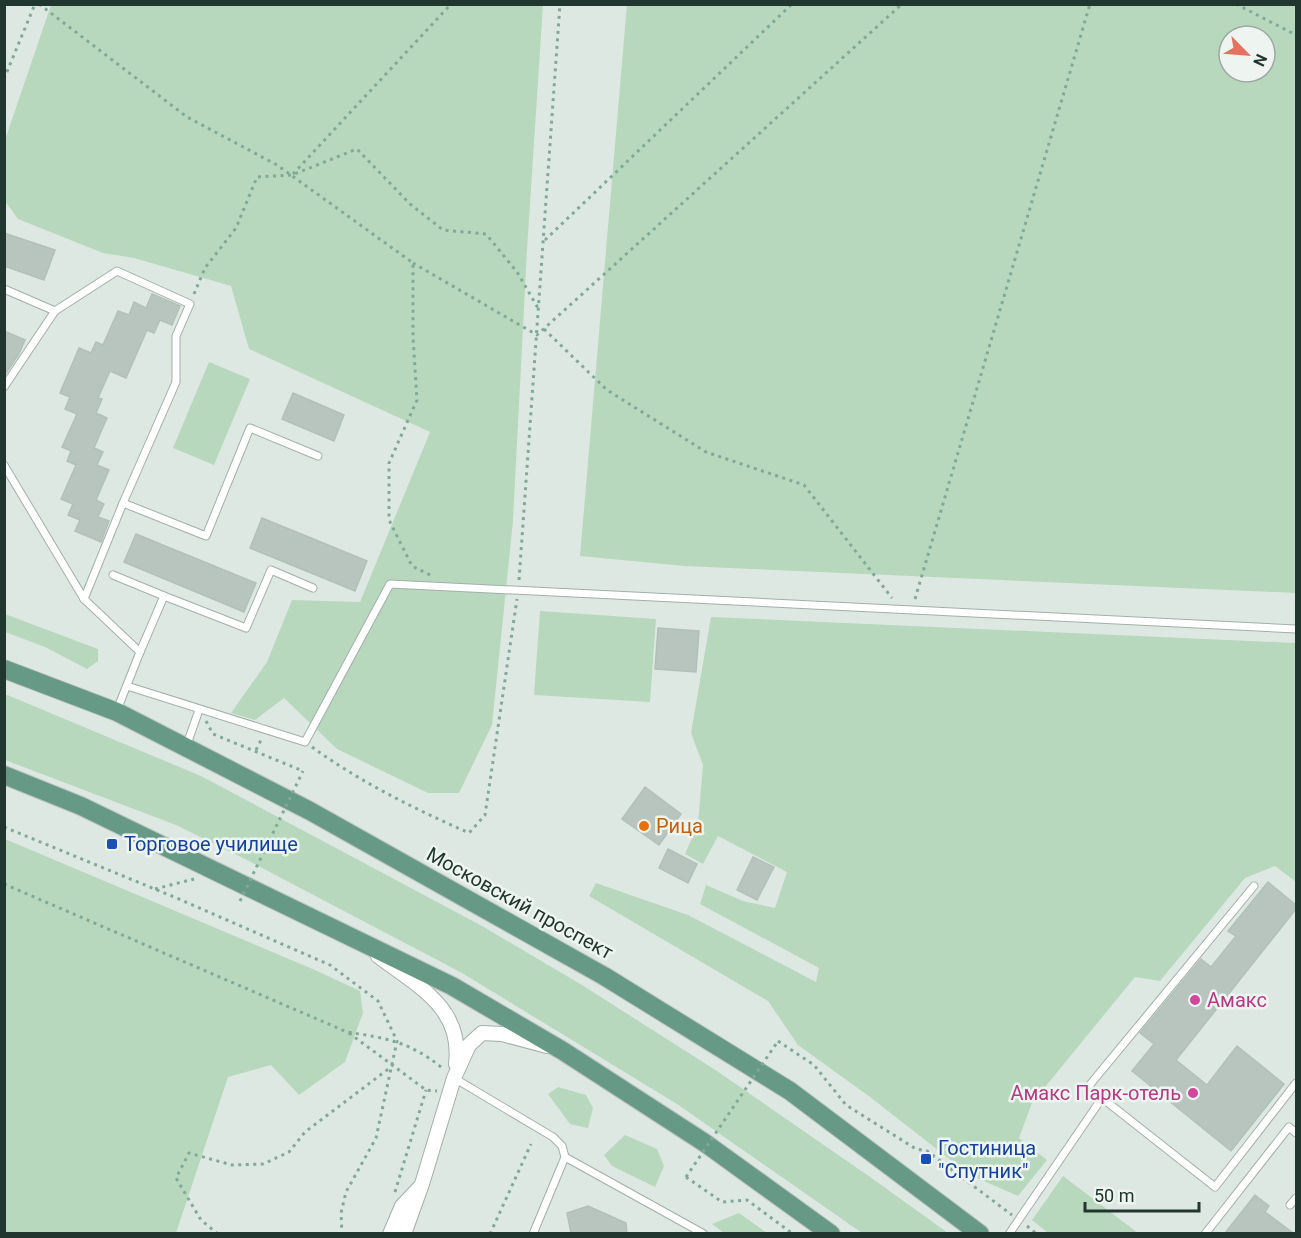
<svg xmlns="http://www.w3.org/2000/svg" width="1301" height="1238" viewBox="0 0 1301 1238" font-family="Roboto,sans-serif">
  <rect width="100%" height="100%" fill="#dee8e3"/>
  <!-- green -->
  <g fill="#b8d8bd" fill-rule="evenodd">
    <path d="M627,4L1296,5V593L684,566L580,556ZM1229,36H1265V72H1229Z"/>
    <polygon points="51,5 543,5 527,250 513,521 492,725 459,793 428,793 337,749 284,698 255,720 231,713 267,662 292,600 360,602 430,432 249,349 231,286 134,258 103,253 18,219 5,201 5,140"/>
    <polygon points="209,362 250,379 214,465 173,448"/>
    <polygon points="540,611 656,619 650,702 534,695"/>
    <polygon points="5,614 98,649 98,661 87,669 45,647 5,632"/>
    <polygon points="711,617 1296,643 1296,882 1275,866 1245,878 1160,981 1135,977 1032,1103 1019,1138 1047,1160 1018,1196 970,1175 870,1097 798,1045 768,1001 589,896 596,883 688,915 816,982 819,968 700,904 706,885 743,901 775,908 787,872 718,836 703,864 685,854 698,824 703,765 691,733"/>
    <polygon points="5,694 201,776 482,926 582,985 717,1071 873,1179 948,1233 862,1233 677,1104 462,973 247,860 176,825 5,760"/>
    <polygon points="5,839 315,970 360,991 363,1013 345,1062 299,1095 271,1065 228,1077 176,1233 5,1233"/>
    <polygon points="558,1087 586,1095 593,1108 588,1128 570,1124 548,1094"/>
    <polygon points="625,1135 657,1149 664,1166 655,1187 612,1166 604,1155"/>
    <polygon points="1063,1176 1138,1233 1048,1233 1032,1220"/>
    <polygon points="739,1213 767,1233 724,1233 712,1224"/>
  </g>
  <!-- building -->
  <g fill="#b7c5be" stroke="#b1c1b9" stroke-width="1.5">
    <polygon points="4,233 55,250 44,280 4,266"/>
    <polygon points="152,294 180,306 172,325 160,320 154,333 147,330 126,378 110,371 98,398 102,399 96,413 107,418 94,448 103,452 97,465 109,470 96,500 104,504 98,517 109,521 101,542 75,531 80,520 68,515 73,504 61,499 76,465 67,461 71,451 62,447 77,414 65,409 70,397 60,393 79,348 91,353 96,342 103,345 118,311 129,315 134,302 146,308"/>
    <polygon points="4,331 25,340 19,354 4,376"/>
    <polygon points="293,393 344,415 334,441 282,419"/>
    <polygon points="262,518 367,561 355,591 250,548"/>
    <polygon points="136,534 256,583 244,612 124,562"/>
    <polygon points="658,628 699,631 696,672 655,669"/>
    <polygon points="645,787 681,814 659,845 622,819"/>
    <polygon points="668,849 697,864 688,883 659,868"/>
    <polygon points="753,857 774,867 757,900 737,890"/>
    <polygon points="1268,882 1296,905 1296,909 1176,1060 1207,1085 1237,1046 1284,1084 1231,1151 1132,1071 1154,1044 1140,1033 1201,959 1211,967 1236,936 1228,931"/>
    <polygon points="1255,1195 1269,1206 1265,1212 1293,1233 1225,1233"/>
    <polygon points="588,1206 626,1223 627,1233 571,1233 567,1213"/>
  </g>
  <g fill="none" stroke-linecap="round" stroke-linejoin="round">
    <!-- service casing -->
    <g stroke="#a2afa9" stroke-width="9">
      <g id="service">
        <polyline points="4,289 55,311 117,271 190,304 176,336 176,382 123,503"/>
        <polyline points="4,387 55,311"/>
        <polyline points="4,465 84,599 140,652 117,710"/>
        <polyline points="113,575 164,596"/>
        <polyline points="84,599 123,503 206,536 250,428 318,456"/>
        <polyline points="140,652 164,596 246,628 271,570 313,588"/>
        <polyline points="127,686 305,742 390,584 1296,629"/>
        <polyline points="186,747 199,710"/>
        <polyline points="454,1078 553,1137 562,1146 565,1157 533,1234"/>
        <polyline points="1102,1098 1088,1087 1254,886"/>
        <polyline points="565,1157 704,1234"/>
        <polyline points="1290,1205 1296,1198"/>
        <polyline points="1009,1234 1102,1098 1215,1187 1296,1083"/>
        <polyline points="1205,1234 1289,1127 1296,1133"/>
      </g>
    </g>
    <!-- minor casing -->
    <g stroke="#a2afa9" stroke-width="16">
      <g id="minor">
        <path d="M378,956C417,986 463,1007 456,1064"/>
        <polyline points="390,1234 402,1206 419,1188"/>
        <polyline points="404,1234 422,1184 454,1078 469,1045 482,1033 502,1034 547,1046"/>
      </g>
    </g>
    <!-- primary casing -->
    <g stroke="#bcc3c0" stroke-width="20">
      <g id="primary">
        <polyline points="4,669 117,712 310,811 604,976 790,1091 980,1234"/>
        <polyline points="4,775 81,806 452,986 563,1051 705,1143 831,1234"/>
      </g>
    </g>
    <!-- path -->
    <g stroke="#81a998" stroke-width="3" stroke-dasharray="3 4.5" stroke-linecap="butt">
      <polyline points="39,4 187,117 277,165 413,263 413,337 417,400 389,463 389,520 412,566 430,575"/>
      <polyline points="1236,4 1296,35"/>
      <polyline points="4,79 35,4"/>
      <polyline points="293,174 451,4"/>
      <polyline points="545,240 792,4"/>
      <polyline points="413,263 537,335 902,4"/>
      <polyline points="194,294 205,268 236,228 257,177 292,175 357,149 410,204 443,230 486,234 517,272 538,308"/>
      <polyline points="544,329 607,390 706,452 804,485 892,598"/>
      <polyline points="519,580 560,4"/>
      <polyline points="915,599 1090,4"/>
      <polyline points="206,721 213,734 303,771"/>
      <path d="M312,747C360,782 415,809 469,833L485,815L517,599"/>
      <polyline points="256,750 262,738"/>
      <polyline points="4,827 179,899 330,965 378,1001 397,1041 376,1138 346,1192 341,1213 342,1234"/>
      <path d="M4,884L347,1032C386,1038 410,1042 441,1067"/>
      <polyline points="155,889 194,879"/>
      <polyline points="349,1033 426,1090 437,1091"/>
      <polyline points="778,1041 814,1065 846,1105 916,1149 927,1151 1012,1215"/>
      <polyline points="686,1177 722,1202 747,1200 793,1234"/>
      <polyline points="395,1192 426,1090"/>
      <polyline points="1027,1226 1037,1234"/>
      <polyline points="218,1234 201,1220 176,1178 189,1153 232,1165 263,1164 289,1152 305,1132 391,1067"/>
      <polyline points="490,1234 531,1144"/>
    </g>
    <!-- service -->
    <use href="#service" stroke="#fff" stroke-width="7"/>
    <!-- minor -->
    <use href="#minor" stroke="#fff" stroke-width="14"/>
    <!-- primary -->
    <use href="#primary" stroke="#669a87" stroke-width="18"/>
    <!-- path-bridge -->
    <g stroke="#81a998" stroke-width="3" stroke-dasharray="3 4.5" stroke-linecap="butt">
      <polyline points="240,901 303,771"/>
      <polyline points="686,1177 778,1041"/>
    </g>
  </g>
  <!-- markers -->
  <circle fill="#e8710a" stroke="#eef5f1" stroke-width="2" cx="644" cy="826" r="6"/>
  <g fill="#1a4fb4" stroke="#eef5f1" stroke-width="2">
    <rect x="106" y="838" width="12" height="12" rx="3"/>
    <rect x="920" y="1153" width="12" height="12" rx="3"/>
  </g>
  <g fill="#d1479c" stroke="#eef5f1" stroke-width="2">
    <circle cx="1195" cy="1000" r="6"/>
    <circle cx="1193" cy="1093" r="6"/>
  </g>
  <g text-anchor="middle" stroke-width="5" stroke-linejoin="round" paint-order="stroke">
    <!-- food labels -->
    <g font-size="20" fill="#c56008" stroke="#eef5f1" text-anchor="start">
      <text x="656" y="833">Рица</text>
    </g>
    <!-- transit labels -->
    <g font-size="20" fill="#164399" stroke="#eef5f1" text-anchor="start">
      <text x="124" y="851">Торговое училище</text>
      <text x="938" y="1155">Гостиница<tspan x="938" dy="23">"Спутник"</tspan></text>
    </g>
    <!-- street labels -->
    <g font-size="20" fill="#21362e" stroke="#eef5f1">
      <text transform="translate(520 903) rotate(29)" y="7">Московский проспект</text>
    </g>
    <!-- hotel labels -->
    <g font-size="20" fill="#b23c85" stroke="#eef5f1" text-anchor="start">
      <text x="1207" y="1007">Амакс</text>
      <text x="1181" y="1100" text-anchor="end">Амакс Парк-отель</text>
    </g>
  </g>
  <!-- border -->
  <rect width="1301" height="1238" fill="none" stroke="#21362e" stroke-width="12"/>
  <!-- north arrow -->
  <g transform="translate(1247 54) rotate(115)"><circle r="28" fill="#eef5f1" stroke="#9ca9a3" stroke-width="1.5"/>
  <path d="M0-4.5L10 22L0 15L-10 22Z" fill="#e5725f"/>
  <text y="-9" font-size="16" font-weight="bold" text-anchor="middle" fill="#21362e">N</text>
  </g>
  <!-- scale -->
  <path d="M1085 1202v9h114v-9" fill="none" stroke="#21362e" stroke-width="3"/>
  <text x="1094" y="1202" font-size="18" fill="#21362e" stroke="#eef5f1" stroke-width="4.5" paint-order="stroke">50 m</text>
</svg>
